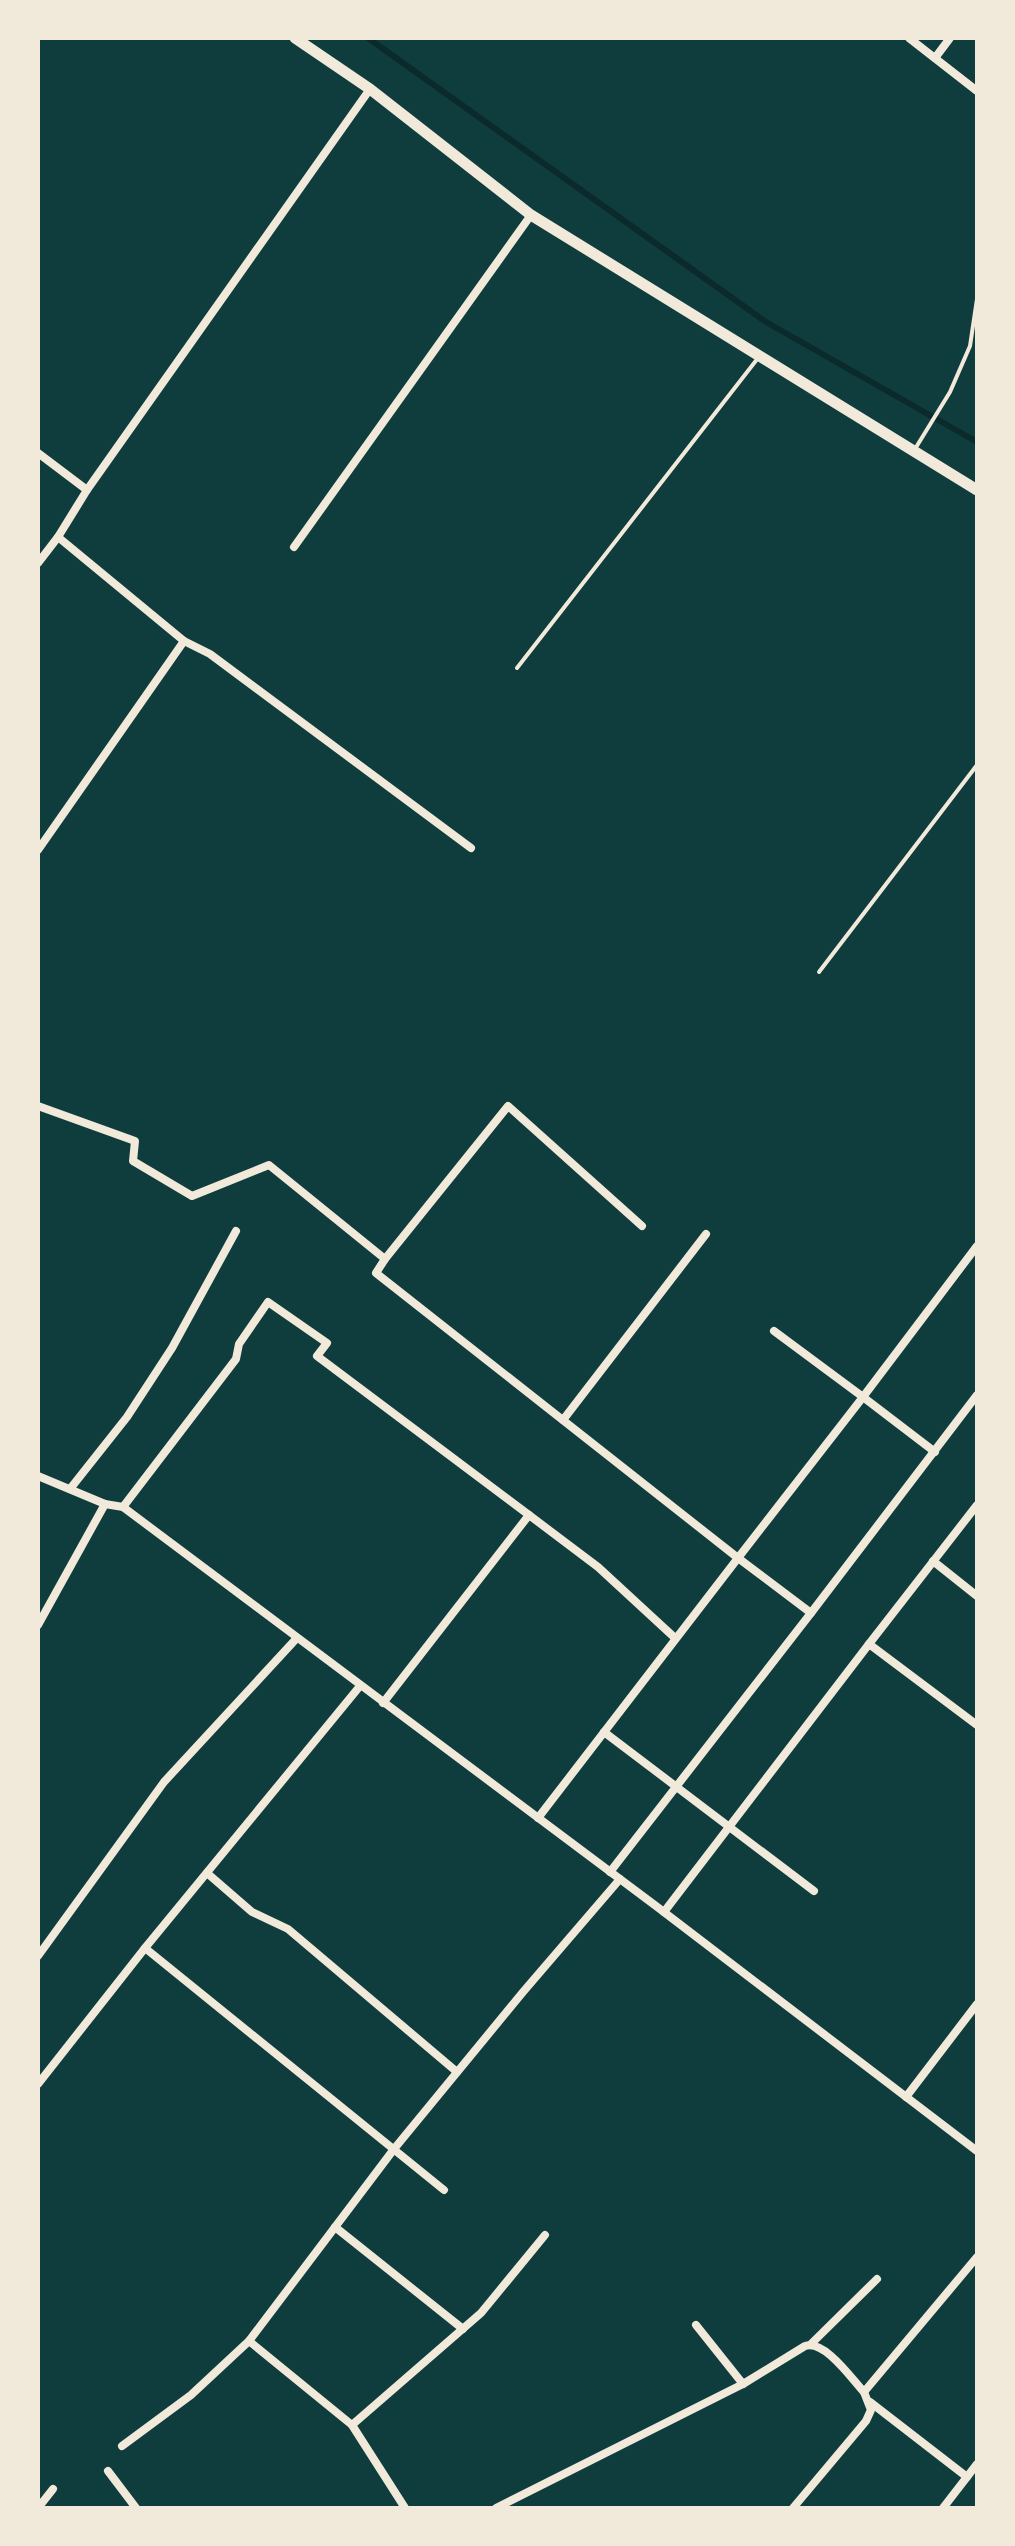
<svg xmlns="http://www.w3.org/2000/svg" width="1015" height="2546" viewBox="0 0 1015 2546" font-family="'IBM Plex Serif',serif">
  <rect width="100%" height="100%" fill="#0f3d3e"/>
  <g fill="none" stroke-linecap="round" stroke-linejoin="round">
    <!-- stream -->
    <polyline stroke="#0a2a2b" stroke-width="6" points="368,38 766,322 977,442"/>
    <!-- service -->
    <g stroke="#f1e9da" stroke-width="4">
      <polyline points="915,449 950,392 970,346 977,299"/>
      <polyline points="517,668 758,358"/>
      <polyline points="819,972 977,765"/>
    </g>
    <!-- minor -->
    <g stroke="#f1e9da" stroke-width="8">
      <polyline points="909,38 977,91"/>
      <polyline points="935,58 950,38"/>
      <polyline points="38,453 87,490 58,537 184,641 210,654 471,848"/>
      <polyline points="87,490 370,89"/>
      <polyline points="294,547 531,215"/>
      <polyline points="38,563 58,537"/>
      <polyline points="38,850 184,641"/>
      <polyline points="38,1106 135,1141 133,1161 192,1196 269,1165 385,1259 376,1273 738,1558 538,1818"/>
      <polyline points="385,1259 508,1106 642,1226"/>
      <polyline points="774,1331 863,1397 977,1246"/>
      <polyline points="563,1420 706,1234"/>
      <polyline points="38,1476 105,1504 123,1507 656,1906 977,2151"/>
      <polyline points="70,1489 127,1417 172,1348 236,1231"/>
      <polyline points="123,1507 236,1359 239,1344 268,1302 327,1343 317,1356 529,1515"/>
      <polyline points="933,1561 977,1596"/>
      <polyline points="811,1613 977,1395"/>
      <polyline points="38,1625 105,1504"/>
      <polyline points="869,1644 977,1505"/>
      <polyline points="383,1703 529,1515 598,1567 675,1638"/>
      <polyline points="604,1732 814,1891"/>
      <polyline points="610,1872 811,1613 738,1558 863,1397 935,1452"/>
      <polyline points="207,1873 252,1912 288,1929 457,2072"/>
      <polyline points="664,1912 869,1644 977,1725"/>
      <polyline points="145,1948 444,2190"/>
      <polyline points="38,1956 164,1782 296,1639"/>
      <polyline points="38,2084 145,1948 360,1686"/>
      <polyline points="906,2097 977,2004"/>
      <polyline points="335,2227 463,2329"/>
      <polyline points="696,2325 743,2384"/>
      <polyline points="249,2341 352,2425 405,2508"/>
      <polyline points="811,2344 877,2279"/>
      <polyline points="870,2402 967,2477"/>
      <polyline points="352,2425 481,2313 545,2235"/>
      <polyline points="122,2446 191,2395 249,2341 394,2149 523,1992 620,1879"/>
      <polyline points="108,2471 136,2508"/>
      <polyline points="38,2508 53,2489"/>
      <path d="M496,2508L743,2384L805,2346C825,2340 851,2378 864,2392L977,2257"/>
      <polyline points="793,2508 866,2421 871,2410 864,2392"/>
      <polyline points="943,2508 977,2464"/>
    </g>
    <!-- tertiary -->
    <polyline stroke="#f1e9da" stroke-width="11" points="295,38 370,89 531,215 977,490"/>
  </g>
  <!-- border -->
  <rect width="1015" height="2546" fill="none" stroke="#f1e9da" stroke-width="80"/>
</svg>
